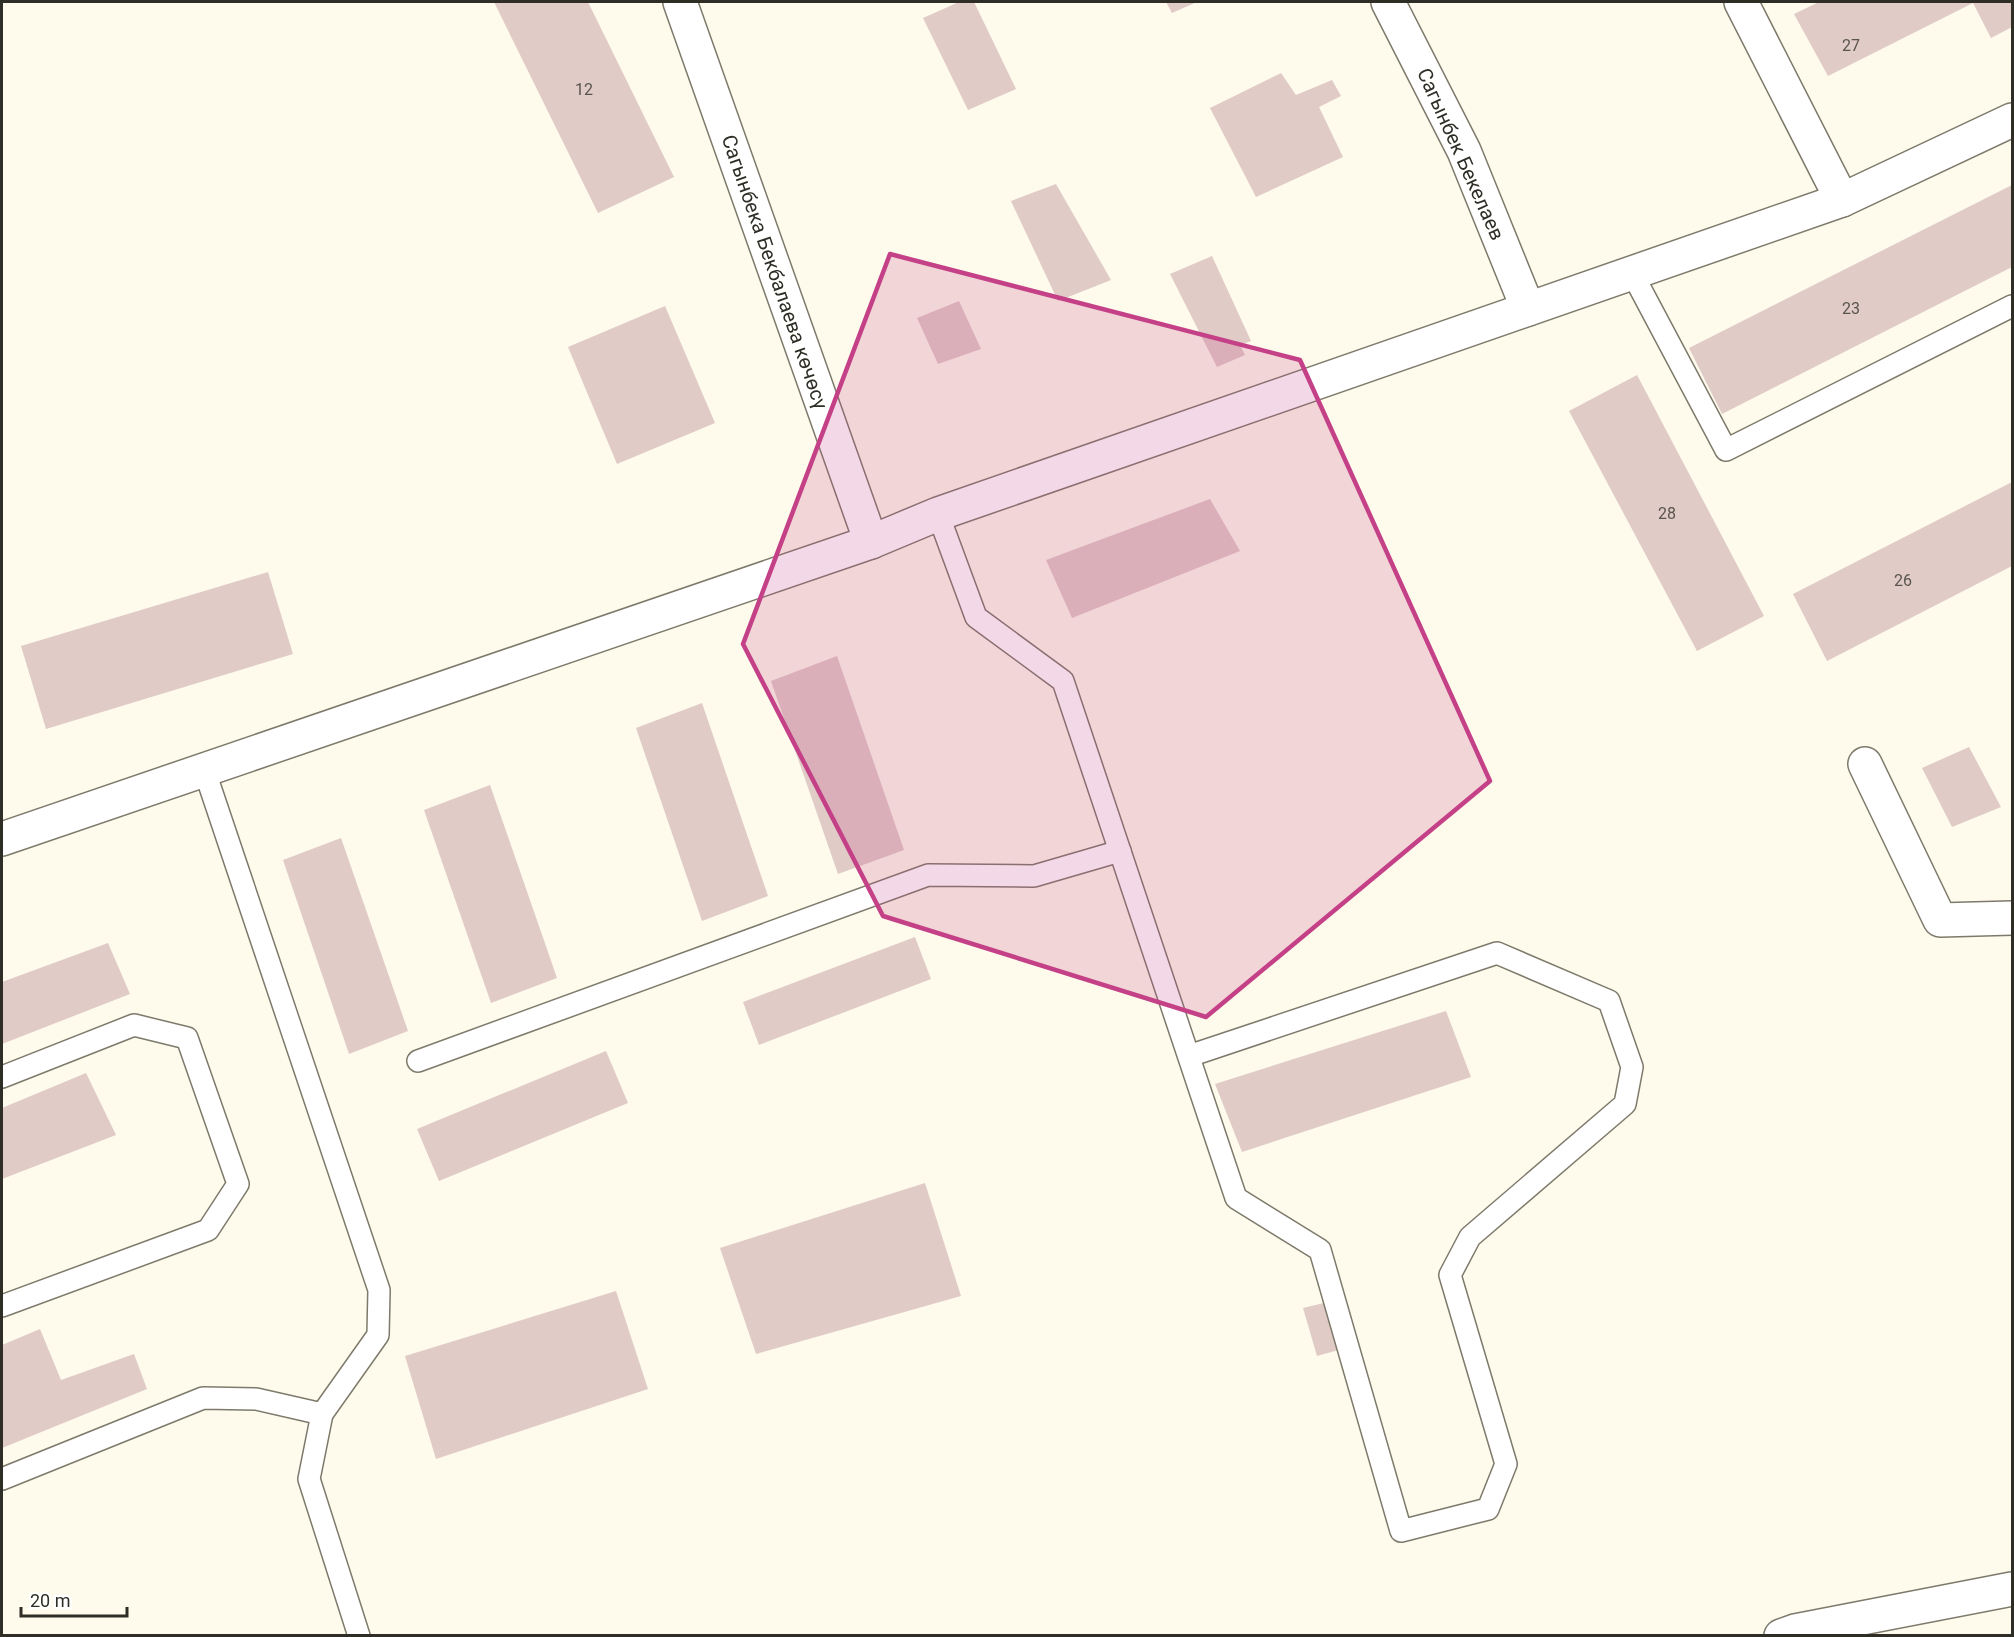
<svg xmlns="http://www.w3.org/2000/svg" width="2014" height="1637" viewBox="0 0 2014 1637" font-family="Roboto,sans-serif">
  <rect width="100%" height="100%" fill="#fefaec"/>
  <!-- building -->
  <g fill="#e0cbc7">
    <polygon points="494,2 588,2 674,177 598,213"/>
    <polygon points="959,2 974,2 1016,89 968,110 923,18"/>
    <polygon points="1166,2 1197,2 1172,13"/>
    <polygon points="1819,2 2012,2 2012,27 1991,38 1973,3 1828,76 1794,14"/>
    <polygon points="1281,73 1296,95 1332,80 1341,96 1319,107 1343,157 1256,197 1210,108"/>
    <polygon points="1056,184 1111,280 1058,301 1011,201"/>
    <polygon points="2012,185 2012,267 1722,414 1689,348"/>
    <polygon points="1212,256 1251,341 1240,345 1245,355 1217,367 1170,274"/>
    <polygon points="959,301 981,349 938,364 917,318"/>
    <polygon points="665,306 715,423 617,464 568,347"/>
    <polygon points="1637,375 1764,616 1697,651 1569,411"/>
    <polygon points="2012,482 2012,566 1827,661 1793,594"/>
    <polygon points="1210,499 1240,551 1072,618 1046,560"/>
    <polygon points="268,572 293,654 46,729 21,646"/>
    <polygon points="837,656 904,850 838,874 771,681"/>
    <polygon points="702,703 768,896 702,921 636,728"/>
    <polygon points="1969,747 2001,807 1952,827 1922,768"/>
    <polygon points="490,785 557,978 491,1003 424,810"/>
    <polygon points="341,838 408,1031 349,1054 283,860"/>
    <polygon points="915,937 931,979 759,1045 743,1002"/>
    <polygon points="108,943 130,994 2,1044 2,982"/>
    <polygon points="1446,1011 1471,1077 1242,1152 1215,1084"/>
    <polygon points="606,1051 628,1103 439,1181 417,1129"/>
    <polygon points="86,1073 116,1135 2,1179 2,1108"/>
    <polygon points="925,1183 961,1296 756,1354 720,1248"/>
    <polygon points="616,1291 648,1389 436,1459 405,1356"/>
    <polygon points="1328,1302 1342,1349 1317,1356 1303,1308"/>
    <polygon points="40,1329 61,1380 134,1354 147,1389 2,1448 2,1345"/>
  </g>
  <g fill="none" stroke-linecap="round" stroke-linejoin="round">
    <!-- lane casing -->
    <g stroke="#7e7a6b" stroke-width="24">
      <g id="lane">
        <polyline points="1632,273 1726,450 2012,306"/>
        <polyline points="938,514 976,617 1063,681 1236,1198 1320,1250 1401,1531 1488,1509 1506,1464 1450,1275 1470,1237 1625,1104 1632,1067 1609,1001 1497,953 1189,1056"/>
        <polyline points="204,769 379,1290 378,1335 322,1414 309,1479 359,1636"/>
        <polyline points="418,1061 928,875 1034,876 1120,851"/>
        <polyline points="2,1077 134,1025 187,1038 238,1184 208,1230 2,1306"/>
        <polyline points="2,1479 203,1398 256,1399 322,1414"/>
      </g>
    </g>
    <!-- street casing -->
    <g stroke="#7e7a6b" stroke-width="36">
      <g id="street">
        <polyline points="680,2 871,542"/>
        <polyline points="1388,2 1464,151 1528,309"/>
        <polyline points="1741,2 1842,200"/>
        <polyline points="1865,764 1940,920 2012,918"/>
        <polyline points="2,839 871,542 938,514 1842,200 2012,120"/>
        <polyline points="1781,1636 1795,1631 2012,1589"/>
      </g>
    </g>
    <!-- lane -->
    <use href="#lane" stroke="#fff" stroke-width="21"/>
    <!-- street -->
    <use href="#street" stroke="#fff" stroke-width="33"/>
  </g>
  <!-- marked area -->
  <path fill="#c44188" fill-opacity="0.2" stroke="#c44188" stroke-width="4.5" stroke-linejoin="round" d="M890,254L1300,360L1490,781L1206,1017L883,916L743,644Z"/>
  <g text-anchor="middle" stroke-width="5" stroke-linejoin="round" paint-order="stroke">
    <!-- number labels -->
    <g font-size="16" fill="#5a544e">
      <text x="1851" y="51">27</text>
      <text x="584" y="95">12</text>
      <text x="1851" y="314">23</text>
      <text x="1667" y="519">28</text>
      <text x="1903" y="586">26</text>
    </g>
    <!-- street labels -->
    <g font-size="20" fill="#2e2d26" stroke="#fff">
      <text transform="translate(1461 154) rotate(66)" y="7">Сагынбек Бекелаев</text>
      <text transform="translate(775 272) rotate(71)" y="7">Сагынбека Бекбалаева көчөсү</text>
    </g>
  </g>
  <!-- border -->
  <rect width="2014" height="1637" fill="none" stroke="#2e2d26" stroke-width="6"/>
  <!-- scale -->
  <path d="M21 1607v9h106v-9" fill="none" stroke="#2e2d26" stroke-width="3"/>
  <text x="30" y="1607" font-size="18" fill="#2e2d26" stroke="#ffffff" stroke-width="4.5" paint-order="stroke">20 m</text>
</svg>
